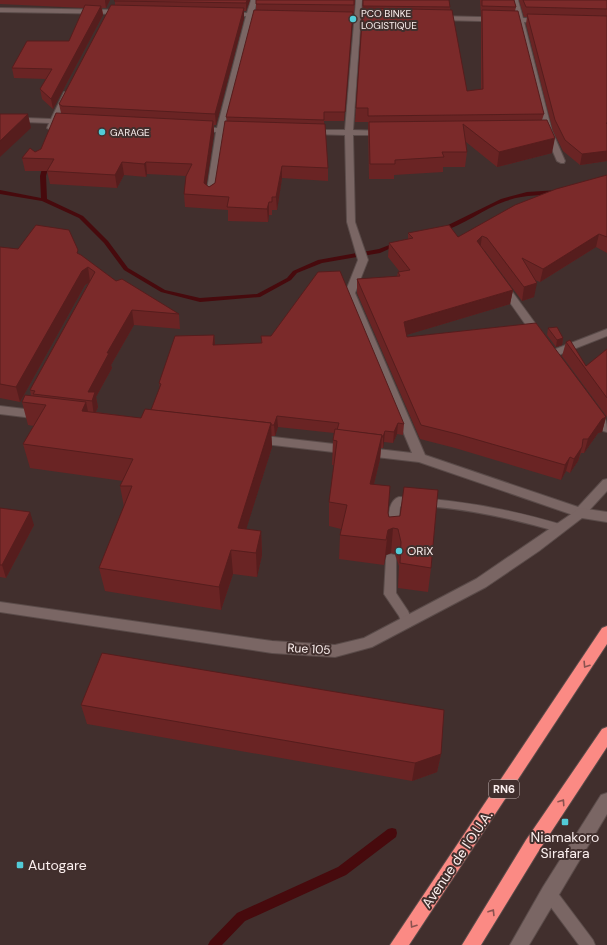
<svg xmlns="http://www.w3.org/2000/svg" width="607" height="945" viewBox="0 0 607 945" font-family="'DM Sans',sans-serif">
  <rect width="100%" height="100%" fill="#412f2d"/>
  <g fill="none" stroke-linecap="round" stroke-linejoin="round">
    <!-- stream -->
    <g fill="#470a0d" fill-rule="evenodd">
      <polygon points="47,159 50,161 46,176 47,199 83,216 108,241 128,268 165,290 200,298 257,294 287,278 293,271 318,260 379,249 397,242 400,244 380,253 322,263 297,273 291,280 260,297 200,302 161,292 124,270 104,243 79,218 42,201 0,194 0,190 41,198 40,176 44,161"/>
      <path d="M559,190L561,191V193C542,196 525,194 506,201C483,209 464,225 441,232L438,230L501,199L527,192Z"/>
      <polygon points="392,828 396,829 397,833 396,837 346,875 245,921 222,945 208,945 210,941 237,913 338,867 388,829"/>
    </g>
    <!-- lane casing -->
    <g stroke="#5a4b49" stroke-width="2">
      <g id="lane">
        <path d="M399,497C455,499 509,509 563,525L564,528L563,531L559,532C507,517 456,506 402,505L400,507L398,529L397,532H389L388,529C389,519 387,501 399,497Z"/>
        <polygon points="391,554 395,555 396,558 396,593 408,611 413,623 411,626 407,628 403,626 399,616 384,594 386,558 387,555"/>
        <polygon points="549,886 554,888 593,940 595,945 579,945 544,898 542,893 544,888"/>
      </g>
    </g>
    <!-- street casing -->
    <g stroke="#5a4b49" stroke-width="2">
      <g id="street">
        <polygon points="251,0 257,0 254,13 269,13 272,15 269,17 253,17 224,128 239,129 243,131 239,133 224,133 214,196 210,199 206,196 216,132 198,131 194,129 198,127 217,128 246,16 227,16 224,14 227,12 247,13"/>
        <polygon points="356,0 362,0 353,130 383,131 387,133 383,135 353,135 355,222 368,260 355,293 425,455 578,507 603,480 607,479 607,491 584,516 576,516 419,462 256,443 250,439 256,435 412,453 345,293 358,260 347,222 345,135 310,134 306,132 310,130 345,130"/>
        <polygon points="512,0 518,0 523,18 543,19 546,21 543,23 524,22 552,131 565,161 564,163 561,163 557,161 544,131 517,22 437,20 434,18 437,16 516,18"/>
        <polygon points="0,8 123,10 126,12 123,14 0,12"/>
        <polygon points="64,92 71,94 59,119 72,120 72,124 57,124 54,130 51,130 47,128 49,123 0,121 0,117 51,119"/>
        <polygon points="502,281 505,282 543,334 544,336 543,338 535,338 497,284"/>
        <polygon points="607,329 607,336 556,356 552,357 547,354 548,352"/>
        <polygon points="0,406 41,411 47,415 41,419 0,414"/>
        <path d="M594,408C605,411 607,422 607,432L603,431L588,412Z"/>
        <polygon points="607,793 607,814 529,945 510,945 543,887 601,795"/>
      </g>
    </g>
    <!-- secondary casing -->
    <g stroke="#5a4b49" stroke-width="2">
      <polygon id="secondary" points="580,508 607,512 607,522 582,518 539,551 486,587 372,647 335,657 272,653 0,612 0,602 272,641 335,645 364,638 476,579"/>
    </g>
    <!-- highway casing -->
    <g stroke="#5a4b49" stroke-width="2">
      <g id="highway">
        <polygon points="607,626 607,644 409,945 390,945 602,628"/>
        <polygon points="607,727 607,747 538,852 481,945 462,945 526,840 602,729"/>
      </g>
    </g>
    <!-- lane -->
    <use href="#lane" fill="#7a6664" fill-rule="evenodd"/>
    <!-- street -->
    <use href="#street" fill="#7a6664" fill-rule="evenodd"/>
    <!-- secondary -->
    <use href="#secondary" fill="#7a6664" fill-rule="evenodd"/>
    <!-- highway -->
    <use href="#highway" fill="#fb8a84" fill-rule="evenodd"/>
  </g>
  <!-- wall -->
  <g fill="#6a2424">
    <polygon points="0,0 110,0 106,8 102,8 103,15 53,109 42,99 40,89 46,79 14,78 12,68 69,41 84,8 0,4"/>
    <polygon points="115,0 250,0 246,11 244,11 244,18 216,125 214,125 214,133 206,185 209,187 215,183 227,121 226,117 256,10 256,0 355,0 354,13 353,13 344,121 324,121 328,168 328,181 282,178 277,210 272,210 272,215 269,215 268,222 228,221 228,210 185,207 184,194 186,176 147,174 146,177 124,175 117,188 50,184 47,171 25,171 22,158 41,149 61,113 59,104 115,5"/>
    <polygon points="363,0 450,7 450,10 467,91 481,89 481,16 480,0 514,0 516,7 515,11 544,114 542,120 552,153 497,167 466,142 467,152 465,167 443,167 443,172 394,175 394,179 369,179 368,122 355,122"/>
    <polygon points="519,0 607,0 607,161 580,165 563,151 553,131 526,24 527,17 524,17"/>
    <polygon points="607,175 607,253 596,247 540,282 535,280 534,297 522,301 485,251 484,251 513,290 510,304 406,335 407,337 606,417 602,432 598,433 584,453 581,453 578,461 570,473 566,471 561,480 455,448 420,439 357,293 357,279 397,276 398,272 400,272 388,257 389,243 408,239 408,233 458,237"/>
    <polygon points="0,247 79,254 116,281 179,314 180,329 134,325 111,365 112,368 96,397 98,407 96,412 141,418 151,410 160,389 159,383 214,335 215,345 261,343 261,336 404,424 403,435 397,434 393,443 384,442 383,448 381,448 380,459 374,484 389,517 431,568 428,592 398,588 399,566 395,554 391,553 386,555 384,565 339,559 340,535 341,529 329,526 329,502 334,465 332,465 333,440 334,433 278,427 275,436 271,436 272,447 246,529 261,531 262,555 257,577 233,574 221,610 105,591 99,568 124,507 120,486 123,481 30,468 23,444 34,426 28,425 22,402 31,396 30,390 89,282 85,285 20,402 0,398"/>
    <polygon points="548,328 563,338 562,345 556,347 547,335"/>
    <polygon points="566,342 586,366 607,349 607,417 562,356"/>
    <polygon points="0,508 34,525 6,578 0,577"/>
    <polygon points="81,705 441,754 437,772 412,781 87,724"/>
  </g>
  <!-- shaded-wall -->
  <g fill="#561d1d">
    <polygon points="105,0 110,0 106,8 105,1"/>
    <polygon points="247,0 250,0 246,11 246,3"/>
    <polygon points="101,6 103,15 53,109 51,99"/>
    <polygon points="244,8 244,18 216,125 215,114"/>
    <polygon points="353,12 352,20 344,121 345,112"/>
    <polygon points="28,114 31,128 0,157 0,141"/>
    <polygon points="213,121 214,133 205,196 204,183"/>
    <polygon points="555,138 552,153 497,167 499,152"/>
    <polygon points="607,151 607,161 580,165 582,154"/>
    <polygon points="122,162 124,175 117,188 115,175"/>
    <polygon points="146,162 147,174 146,177 144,164"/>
    <polygon points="282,166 282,178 277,210 276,197"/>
    <polygon points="269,202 269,215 268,222 267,209"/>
    <polygon points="599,234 596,247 540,282 543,269"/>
    <polygon points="482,236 480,250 477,241"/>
    <polygon points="88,267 90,282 85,285 20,402 16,387 82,271"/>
    <polygon points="537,283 534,297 522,301 524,287"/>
    <polygon points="513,290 510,304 403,336 404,322"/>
    <polygon points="132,310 134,325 111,365 112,368 96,397 98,407 94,416 92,401 88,392 107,353"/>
    <polygon points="214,335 215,346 213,345"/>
    <polygon points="563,338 562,345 556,347 557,340"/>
    <polygon points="86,402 91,426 82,411"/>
    <polygon points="277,416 278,427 275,436 274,425"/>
    <polygon points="606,417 602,432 598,433 584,453 588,439 602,419"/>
    <polygon points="271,423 272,447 239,552 238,528"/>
    <polygon points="398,423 397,434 393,443 394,432"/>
    <polygon points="385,431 384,442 383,448 383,437"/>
    <polygon points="382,435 380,459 368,508 370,484"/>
    <polygon points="582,447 578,461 570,473 574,459"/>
    <polygon points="570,457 566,471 561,480 565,465"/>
    <polygon points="30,512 34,525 6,578 2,565"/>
    <polygon points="393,528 391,553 386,555 384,565 388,530"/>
    <polygon points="261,531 262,555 257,577 256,553"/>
    <polygon points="231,550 233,574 221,610 219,587"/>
    <polygon points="441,754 437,772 412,781 415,763"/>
  </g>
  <!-- building -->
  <g fill="#7b2a2a" stroke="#561d1d">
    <polygon points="115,0 247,0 246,3 114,1"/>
    <polygon points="256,0 354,0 354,5 256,4"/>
    <polygon points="363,0 449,0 450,7 363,6"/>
    <polygon points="482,0 514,0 516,7 482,6"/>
    <polygon points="523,0 607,0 607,9 526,7"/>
    <polygon points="85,5 101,6 51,99 40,89 52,69 12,68 27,41 69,41"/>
    <polygon points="111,5 244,8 215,114 62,106 59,104"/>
    <polygon points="363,8 452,10 467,91 483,89 482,10 518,11 544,114 368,116 368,108 356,108"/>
    <polygon points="254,10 353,12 345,112 324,112 324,120 226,117"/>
    <polygon points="527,14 607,16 607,123 606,123 607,124 607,151 582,154 565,140 555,120"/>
    <polygon points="56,113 213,121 204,183 209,187 215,183 225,121 325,124 328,168 282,166 276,197 272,197 272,202 269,202 267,209 227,207 229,197 184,194 186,176 192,164 146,162 144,164 122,162 115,175 47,171 54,159 22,158 30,148 35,152 41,149"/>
    <polygon points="0,114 28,114 0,141"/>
    <polygon points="547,120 555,138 499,152 463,124 467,152 442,152 444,157 395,160 395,164 370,164 369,122"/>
    <polygon points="607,175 607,237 599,234 543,269 522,258 537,283 524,287 487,238 482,236 477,241 513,290 404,322 407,337 536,323 606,417 602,419 588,439 583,439 582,447 574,459 570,457 565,465 457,434 421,425 357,279 400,276 398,272 410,270 389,243 413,238 408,233 449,225 458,237 515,205 556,189"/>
    <polygon points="36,225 69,230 78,250 77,253 81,255 116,281 122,279 179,314 132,310 107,353 109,353 88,392 95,392 92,401 33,394 35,391 30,390 95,272 88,267 82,271 16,387 0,384 0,247 18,249"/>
    <polygon points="340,271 404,424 398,423 394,432 385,431 383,437 382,437 382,435 337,430 339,423 277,416 274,425 271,425 271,423 151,410 161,384 159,383 175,336 214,335 213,345 262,343 261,336 271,336 318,272"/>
    <polygon points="557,327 563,338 557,340 548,328"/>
    <polygon points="570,340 586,366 607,349 607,398 566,342"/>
    <polygon points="25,395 86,402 82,411 141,418 145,409 271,423 238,528 261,531 256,553 231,550 219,587 99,568 132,486 120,486 133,459 23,444 46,405 22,402"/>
    <polygon points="335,429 382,435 370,484 390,486 388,513 389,517 400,516 404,487 438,490 431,568 400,563 401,542 398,529 393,528 388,530 386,540 340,535 347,505 329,502 337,441 333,440"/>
    <polygon points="0,508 30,512 2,565 0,565"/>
    <polygon points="102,653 444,710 441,754 415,763 81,705"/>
  </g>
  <!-- one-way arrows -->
  <defs><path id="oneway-chevron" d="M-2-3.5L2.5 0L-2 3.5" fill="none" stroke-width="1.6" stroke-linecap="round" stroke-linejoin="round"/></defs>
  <g stroke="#8b5350">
    <use href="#oneway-chevron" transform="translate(586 665) rotate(123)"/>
    <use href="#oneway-chevron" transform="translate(562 802) rotate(-56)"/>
    <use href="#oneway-chevron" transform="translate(492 912) rotate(-58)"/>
    <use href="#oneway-chevron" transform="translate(413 925) rotate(124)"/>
  </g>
  <!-- markers -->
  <g fill="#52cbd7" stroke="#412f2d" stroke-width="1.5">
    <circle cx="353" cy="19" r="4"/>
    <circle cx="102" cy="132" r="4"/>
    <circle cx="399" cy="551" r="4"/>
    <rect x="561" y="818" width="8" height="8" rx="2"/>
    <rect x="16" y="861" width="8" height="8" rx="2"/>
  </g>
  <g text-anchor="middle" stroke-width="4" stroke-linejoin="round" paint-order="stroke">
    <!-- far-poi labels -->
    <g font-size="10" fill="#fbefee" stroke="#412f2d" text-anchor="start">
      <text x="361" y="17">PCO BINKE<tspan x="361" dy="12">LOGISTIQUE</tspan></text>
      <text x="110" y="136">GARAGE</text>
    </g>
    <!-- shield labels -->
    <rect fill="#412f2d" stroke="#c3b5b4" stroke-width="1" x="489" y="780" width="30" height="18" rx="3"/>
    <g font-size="11" font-weight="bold" fill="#fbefee">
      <text x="504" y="793">RN6</text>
    </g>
    <!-- poi labels -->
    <g font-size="12" fill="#fbefee" stroke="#412f2d" text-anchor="start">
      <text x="407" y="555">ORiX</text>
    </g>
    <!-- street labels -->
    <g font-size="12" fill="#fbefee" stroke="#412f2d">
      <text transform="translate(309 649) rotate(3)" y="4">Rue 105</text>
    </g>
    <!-- near-poi labels -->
    <g font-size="14" fill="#fbefee" stroke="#412f2d">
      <text x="565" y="842">Niamakoro<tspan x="565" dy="16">Sirafara</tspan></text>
      <text x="28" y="870" text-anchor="start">Autogare</text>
    </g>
    <!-- near-street labels -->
    <g font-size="14" fill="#fbefee" stroke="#412f2d">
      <text transform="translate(457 859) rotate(-56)" y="5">Avenue de l'O.U.A.</text>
    </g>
  </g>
</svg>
